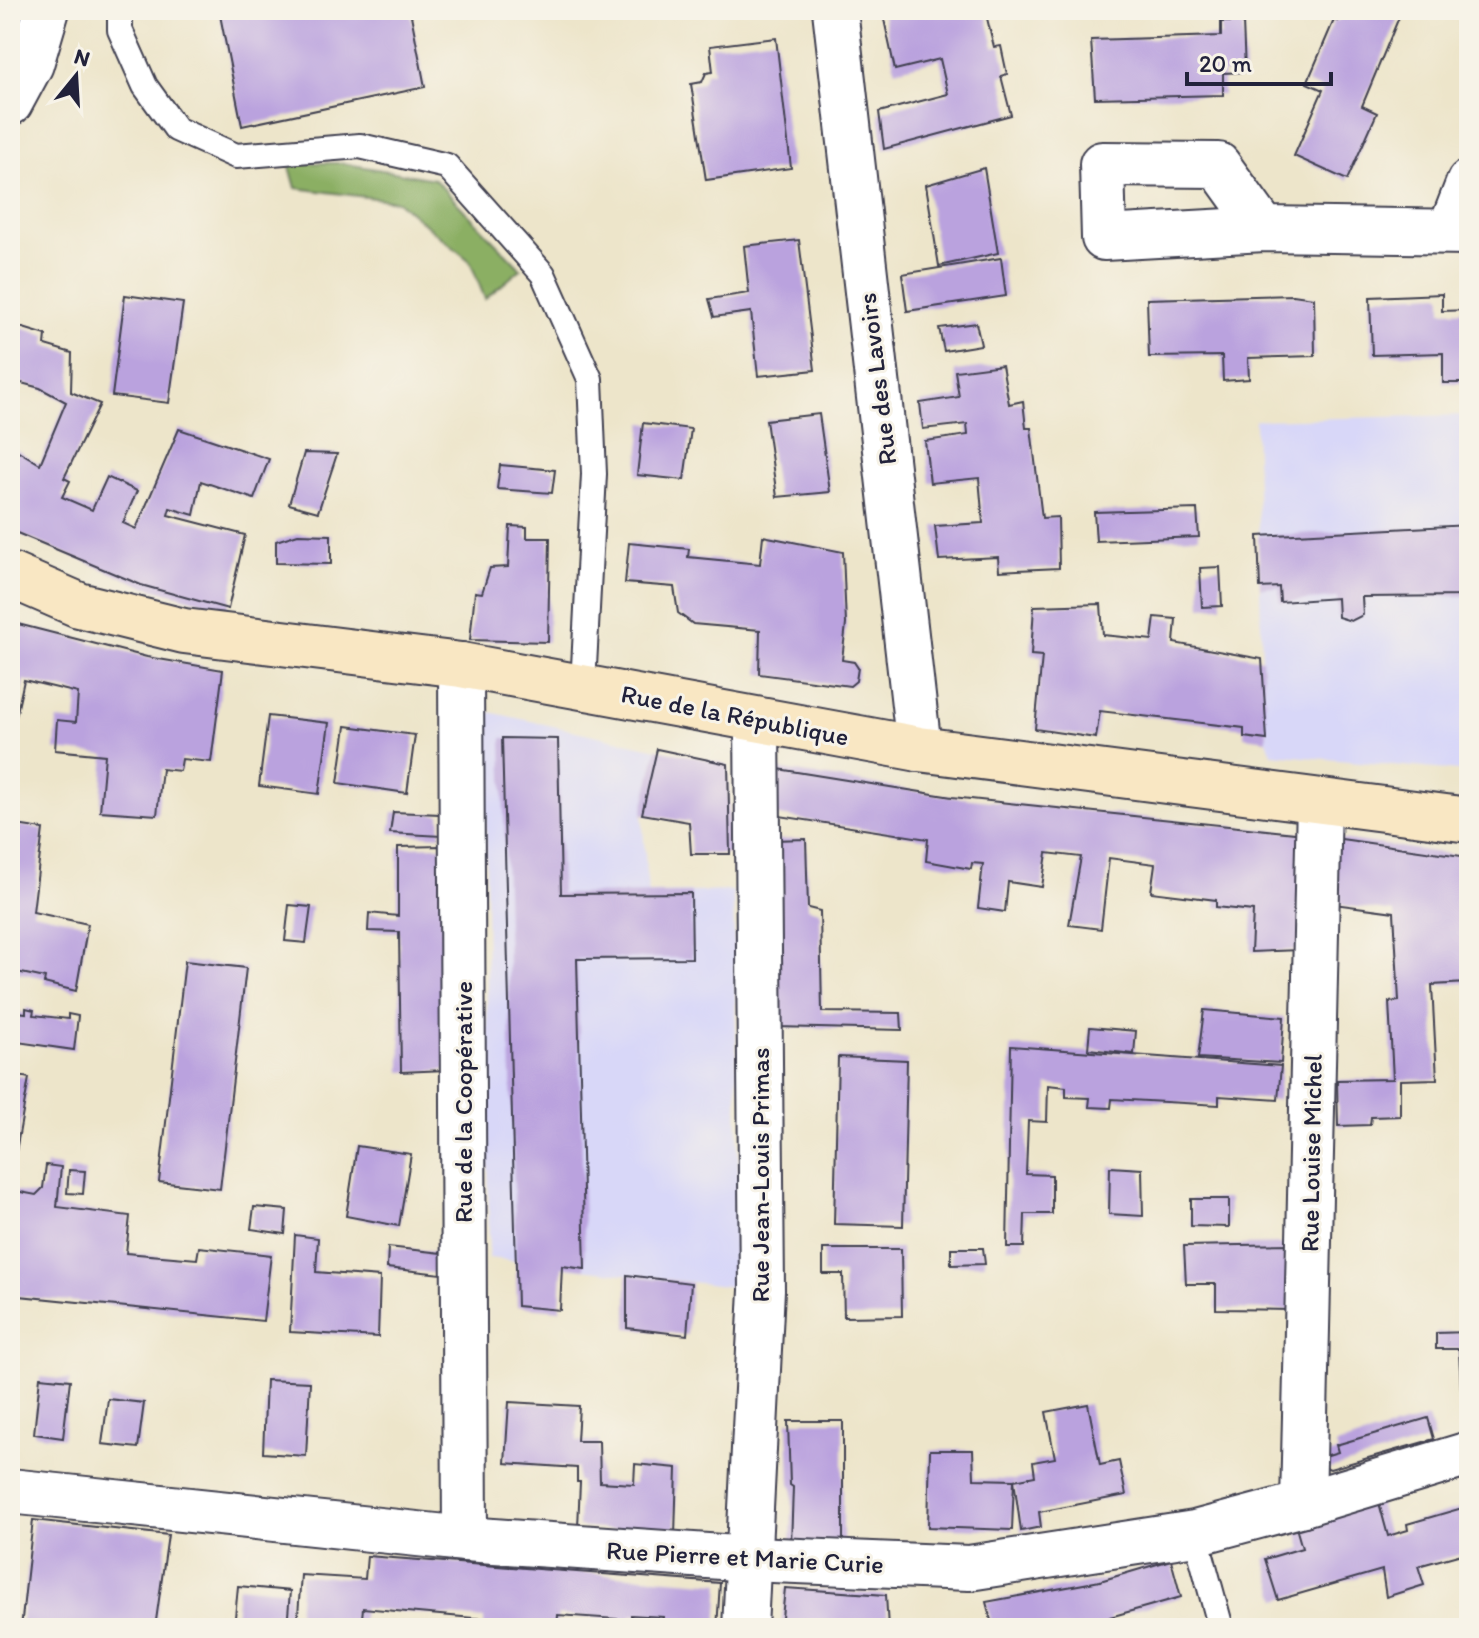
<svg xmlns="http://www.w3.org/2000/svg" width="1479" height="1638" viewBox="0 0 1479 1638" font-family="Itim,sans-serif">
  <rect width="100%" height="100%" fill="#f7f3e8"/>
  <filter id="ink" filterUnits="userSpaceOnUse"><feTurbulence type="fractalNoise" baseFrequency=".0125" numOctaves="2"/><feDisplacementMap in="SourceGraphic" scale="16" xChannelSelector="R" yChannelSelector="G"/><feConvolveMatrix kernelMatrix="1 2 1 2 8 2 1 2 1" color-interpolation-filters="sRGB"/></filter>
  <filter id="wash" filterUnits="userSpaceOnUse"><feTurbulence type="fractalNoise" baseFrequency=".006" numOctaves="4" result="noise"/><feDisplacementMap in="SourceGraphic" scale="32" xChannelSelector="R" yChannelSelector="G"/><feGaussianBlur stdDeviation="1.8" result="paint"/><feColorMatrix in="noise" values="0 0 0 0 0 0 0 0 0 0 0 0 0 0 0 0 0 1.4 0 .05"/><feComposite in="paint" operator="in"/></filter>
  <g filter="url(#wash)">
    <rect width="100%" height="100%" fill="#ede5ca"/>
    <!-- built -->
    <g fill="#d8d7f8">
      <polygon points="1469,415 1469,772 1272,754 1267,740 1262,659 1255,420"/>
      <polygon points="485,711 657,749 642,814 648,893 733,891 741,1288 489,1258"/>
    </g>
    <!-- forest -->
    <polygon fill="#8baf64" stroke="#566850" stroke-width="2" points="289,163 341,163 434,179 521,269 485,299 470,261 397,201 296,188"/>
    <g id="blocks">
      <!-- building -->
      <g fill="#baa2de">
        <polygon points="219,10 410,10 425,87 242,126"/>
        <polygon points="882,10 985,10 994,47 1001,46 1007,74 1001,76 1011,115 884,149 879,112 948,94 940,59 895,70"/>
        <polygon points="1343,10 1402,10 1362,106 1377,113 1347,180 1294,156 1323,90 1307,83 1334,20 1338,21"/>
        <polygon points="1221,22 1243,22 1245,72 1223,73 1223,95 1095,98 1091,40 1221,36"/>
        <polygon points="776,38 791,168 706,180 691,84 702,82 706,73 713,72 710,46"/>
        <polygon points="984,168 998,253 939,266 926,185"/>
        <polygon points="799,240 815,370 758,376 751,312 714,317 709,299 749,293 744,246"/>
        <polygon points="1001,258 1006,296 907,311 902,274"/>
        <polygon points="1442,294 1442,311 1469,310 1469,383 1443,383 1443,353 1372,355 1370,297"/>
        <polygon points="125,295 183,303 169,403 112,396"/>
        <polygon points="1293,295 1314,298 1315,356 1248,358 1249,379 1223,381 1222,356 1149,357 1147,299"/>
        <polygon points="976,323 981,345 944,351 939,328"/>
        <polygon points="10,324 46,335 45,345 72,353 71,392 100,404 64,478 70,481 62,497 92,510 107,477 137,491 123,523 136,529 179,429 269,459 254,499 201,481 194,515 170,508 168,515 245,535 228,609 141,585 10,530 10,446 40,464 66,402 40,388 10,380"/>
        <polygon points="1002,365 1009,404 1023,401 1026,428 1031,428 1042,518 1058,517 1059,568 999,571 998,557 939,560 935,526 983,523 979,478 930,483 925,441 968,435 967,424 923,429 920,403 959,397 955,371"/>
        <polygon points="819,414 830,492 777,497 766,420"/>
        <polygon points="643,423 691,429 684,480 637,475"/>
        <polygon points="304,453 337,454 318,512 289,504"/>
        <polygon points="500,465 555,470 552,493 497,489"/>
        <polygon points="1197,509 1199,537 1096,541 1094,512"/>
        <polygon points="1469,525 1469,596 1362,597 1363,615 1351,621 1338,617 1337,598 1280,602 1279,587 1260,588 1258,536"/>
        <polygon points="510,526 527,527 527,538 550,538 548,642 470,640 475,592 482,593 490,568 508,567"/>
        <polygon points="298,534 331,535 331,564 276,563 276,541"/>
        <polygon points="763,536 843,552 846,624 842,660 854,662 858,668 856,681 850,686 759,674 760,630 693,624 678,613 674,587 625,583 629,543 689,549 688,557 760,564"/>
        <polygon points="1220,567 1222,606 1202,607 1200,568"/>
        <polygon points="1101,604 1103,635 1152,640 1155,617 1176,619 1174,643 1262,659 1267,740 1244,737 1244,728 1100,711 1096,738 1035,729 1042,656 1031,655 1034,606"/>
        <polygon points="10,622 147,657 223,670 211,762 182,759 180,771 162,769 157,815 100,811 105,755 55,750 57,720 76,722 78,693 24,680 14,726 10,726"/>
        <polygon points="268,716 329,723 319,794 259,786"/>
        <polygon points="346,726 415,735 407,793 338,783"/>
        <polygon points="502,738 558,739 561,894 691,893 692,958 577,959 585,1269 562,1266 560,1310 517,1306"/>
        <polygon points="657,749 728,764 730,854 691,854 689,822 642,814"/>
        <polygon points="772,768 952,797 1304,834 1300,950 1251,952 1253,911 1216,907 1216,900 1151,892 1155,864 1109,858 1101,929 1069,925 1081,857 1047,853 1042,887 1008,882 1005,912 978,908 983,864 972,863 971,869 926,861 928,839 773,815"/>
        <polygon points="393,812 440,814 441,836 390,833"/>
        <polygon points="10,824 43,829 33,912 88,924 76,991 44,983 45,978 12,971 16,954 10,953"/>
        <polygon points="1334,838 1469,857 1469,905 1462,905 1467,983 1432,985 1437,1079 1400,1080 1400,1116 1371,1117 1370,1125 1338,1126 1337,1080 1393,1079 1389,1002 1399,1001 1394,912 1326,903"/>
        <polygon points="806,839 808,908 820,911 822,1012 901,1013 902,1030 777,1027 773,840"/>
        <polygon points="441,846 446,1070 401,1072 399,932 368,931 369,913 398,916 398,847"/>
        <polygon points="289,905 311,907 306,943 285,941"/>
        <polygon points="185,961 246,968 220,1189 159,1182"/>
        <polygon points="26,1008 34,1010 33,1015 68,1019 68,1014 78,1016 74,1050 10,1041 10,1011 26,1013"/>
        <polygon points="1204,1010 1284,1017 1281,1063 1198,1058"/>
        <polygon points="1090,1027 1136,1031 1134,1054 1088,1049"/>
        <polygon points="1011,1046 1281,1066 1278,1100 1219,1096 1219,1105 1112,1099 1111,1108 1089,1107 1090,1098 1066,1097 1066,1087 1048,1085 1047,1122 1028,1121 1026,1174 1052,1175 1052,1214 1025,1214 1024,1247 1007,1247"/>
        <polygon points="838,1057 907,1060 903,1226 834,1224"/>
        <polygon points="10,1074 29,1078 15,1157 10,1156"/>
        <polygon points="357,1146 411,1154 399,1226 346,1216"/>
        <polygon points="46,1165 61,1167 57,1207 130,1216 126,1253 197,1259 199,1247 271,1255 263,1321 10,1295 10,1190 36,1195 43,1188"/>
        <polygon points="1110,1167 1142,1169 1143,1216 1109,1214"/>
        <polygon points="69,1170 85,1171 83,1194 67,1193"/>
        <polygon points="1191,1199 1229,1199 1229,1227 1191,1226"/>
        <polygon points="254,1207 287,1210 285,1234 251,1229"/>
        <polygon points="295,1235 318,1238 316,1272 380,1277 378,1337 290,1332"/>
        <polygon points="1292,1244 1291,1310 1216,1309 1216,1284 1186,1284 1184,1246"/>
        <polygon points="388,1247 450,1254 450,1275 387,1268"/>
        <polygon points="951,1248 983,1248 985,1264 951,1265"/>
        <polygon points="823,1249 901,1249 902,1316 844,1317 843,1274 823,1274"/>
        <polygon points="627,1275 691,1283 687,1335 627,1328"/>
        <polygon points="1469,1332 1469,1430 1463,1432 1459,1349 1436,1349 1436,1333"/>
        <polygon points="40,1377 70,1380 63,1438 34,1434"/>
        <polygon points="266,1380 310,1382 306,1456 263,1453"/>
        <polygon points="108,1399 144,1403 138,1448 102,1444"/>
        <polygon points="509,1402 579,1406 577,1441 599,1441 600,1482 634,1484 635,1464 677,1468 675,1536 578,1527 580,1482 577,1482 577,1468 505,1463"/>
        <polygon points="1088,1404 1100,1465 1119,1461 1126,1495 1039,1512 1041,1527 1021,1531 1014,1480 1035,1476 1033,1462 1055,1458 1046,1412"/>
        <polygon points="1428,1418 1434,1439 1330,1469 1318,1464 1318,1458 1338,1452 1336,1445"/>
        <polygon points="788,1421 843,1421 843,1545 791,1545 793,1487 790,1485"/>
        <polygon points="930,1450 973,1450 974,1479 1014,1480 1012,1530 928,1527"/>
        <polygon points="1378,1499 1388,1536 1408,1530 1407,1524 1469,1506 1469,1552 1418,1566 1424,1585 1386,1597 1382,1570 1278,1600 1265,1559 1302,1548 1295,1524"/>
        <polygon points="33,1520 168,1535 155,1628 21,1628"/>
        <polygon points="367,1556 720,1583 717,1628 662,1628 663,1617 631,1615 631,1620 558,1615 557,1628 484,1628 484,1619 363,1608 361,1628 297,1628 301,1575 365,1579"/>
        <polygon points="1171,1560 1181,1597 1110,1617 1113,1628 993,1628 986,1602 1100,1581"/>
        <polygon points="238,1586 290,1591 287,1628 234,1628"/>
        <polygon points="785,1588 886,1595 888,1628 781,1628"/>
      </g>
    </g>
  </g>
  <g filter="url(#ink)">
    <use href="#blocks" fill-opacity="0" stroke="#403f50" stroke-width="2"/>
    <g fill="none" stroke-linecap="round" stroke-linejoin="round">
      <!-- lane casing -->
      <g stroke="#403f50" stroke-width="28">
        <g id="lane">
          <polyline points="120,10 120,30 145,86 176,129 236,156 360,146 447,166 543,274 590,379 594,474 583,686"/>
          <polyline points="1195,1533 1221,1628"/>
        </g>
      </g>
      <!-- street casing -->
      <g stroke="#403f50" stroke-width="48">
        <g id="street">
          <polyline points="835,10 919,749"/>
          <polyline points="10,103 31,64 47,10"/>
          <polyline points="1264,229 1218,165 1102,164 1104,238 1264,229 1469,232"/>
          <polyline points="1450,231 1469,182"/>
          <polyline points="461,665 465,1539"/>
          <polyline points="10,1491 465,1539 750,1559 969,1568 1195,1533 1303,1504 1469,1454"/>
          <polyline points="1303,1504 1319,801"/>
          <polyline points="745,1628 762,1290 757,721"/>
        </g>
      </g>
      <!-- secondary casing -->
      <g stroke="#403f50" stroke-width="48">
        <polyline id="secondary" points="10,575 79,605 184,631 461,665 919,749 1469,820"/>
      </g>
      <!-- lane -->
      <use href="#lane" stroke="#fff" stroke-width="24"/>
      <!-- street -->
      <use href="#street" stroke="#fff" stroke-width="44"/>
      <!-- secondary -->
      <use href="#secondary" stroke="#f9e7c3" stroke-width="44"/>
    </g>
  </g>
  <g text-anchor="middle" stroke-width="6" stroke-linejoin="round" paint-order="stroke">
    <!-- street labels -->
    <g font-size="26" fill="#22223b" stroke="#f7f3e8">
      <text transform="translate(877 379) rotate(-97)" y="9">Rue des Lavoirs</text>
      <text transform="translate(735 715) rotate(11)" y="9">Rue de la République</text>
      <text transform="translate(463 1102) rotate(-90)" y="9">Rue de la Coopérative</text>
      <text transform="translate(1311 1153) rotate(-89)" y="9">Rue Louise Michel</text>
      <text transform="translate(760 1175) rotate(-90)" y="9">Rue Jean-Louis Primas</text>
      <text transform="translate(745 1557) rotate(3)" y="9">Rue Pierre et Marie Curie</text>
    </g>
  </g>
  <!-- margin -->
  <rect width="1479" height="1638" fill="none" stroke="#f7f3e8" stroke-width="40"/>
  <!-- north arrow -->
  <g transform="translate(76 76) rotate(18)" stroke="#f7f3e8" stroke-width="6" paint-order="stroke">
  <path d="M0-6L14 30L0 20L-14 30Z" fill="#22223b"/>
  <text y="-12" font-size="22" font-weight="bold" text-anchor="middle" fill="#22223b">N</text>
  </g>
  <!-- scale -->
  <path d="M1187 72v12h144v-12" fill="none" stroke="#22223b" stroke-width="4"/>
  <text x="1199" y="72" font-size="24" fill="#22223b" stroke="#f7f3e8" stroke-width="6" paint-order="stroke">20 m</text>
</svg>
